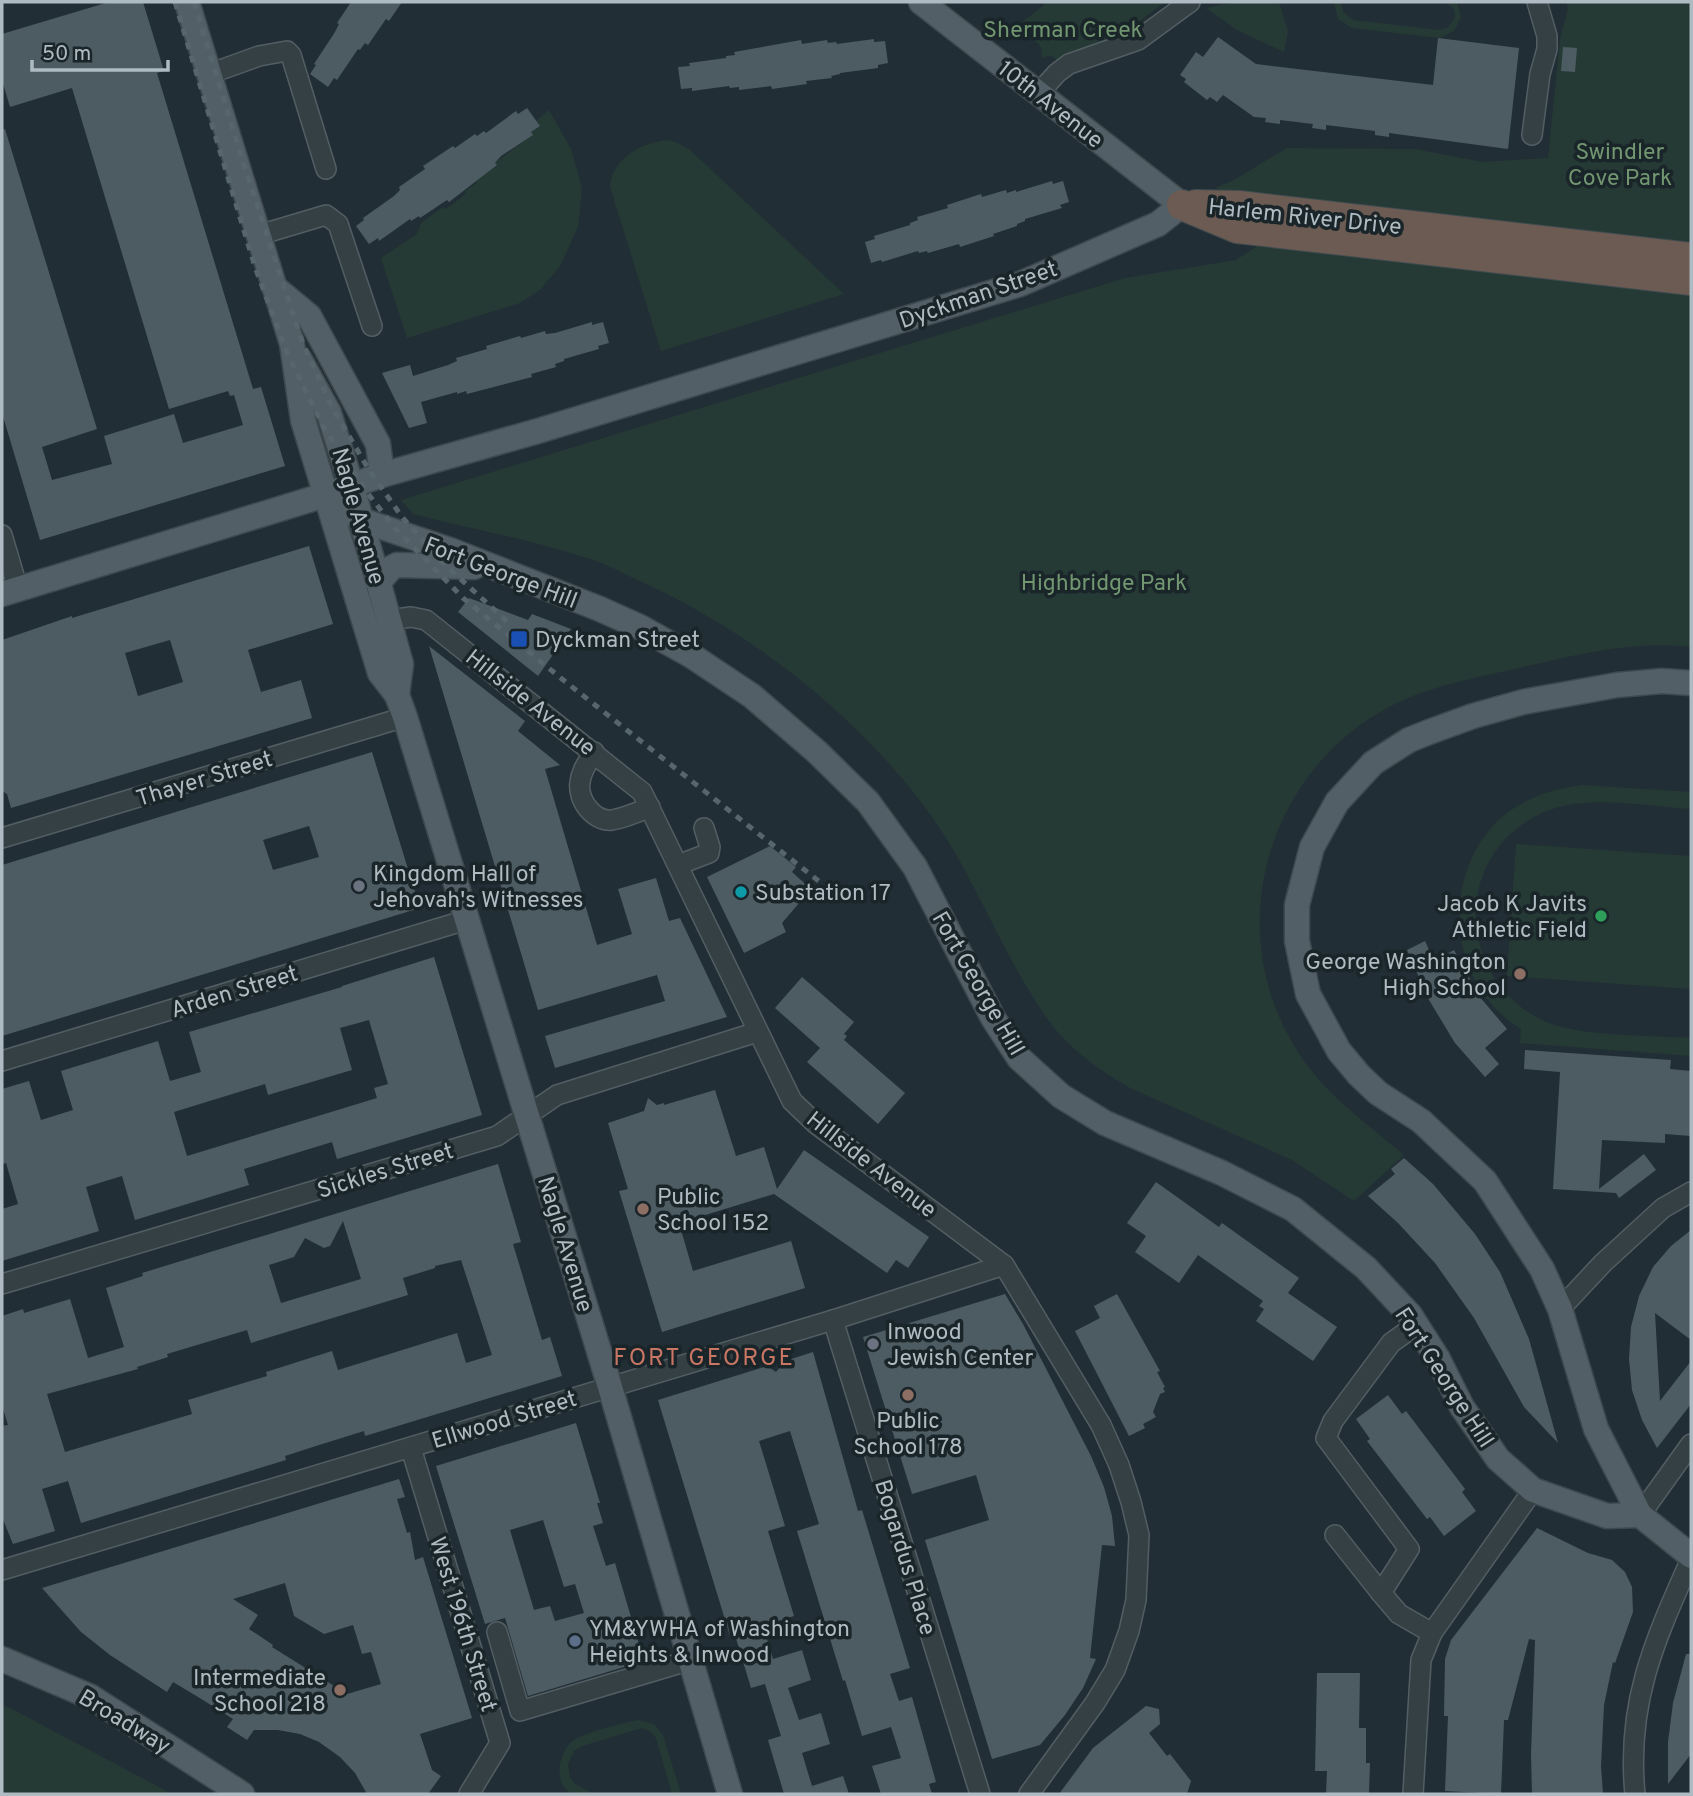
<svg xmlns="http://www.w3.org/2000/svg" width="1693" height="1796" viewBox="0 0 1693 1796" font-family="Overpass,sans-serif">
  <rect width="100%" height="100%" fill="#222e35"/>
  <!-- green -->
  <g fill="#263a35">
    <polygon points="1043,2 1165,2 1124,33 1060,62 1050,55 1044,58 1041,55 1042,50 1038,43 1013,29 1044,5"/>
    <polygon points="1235,2 1279,2 1288,31 1284,52 1237,30 1206,8"/>
    <polygon points="1334,2 1341,2 1343,12 1353,20 1439,30 1447,28 1455,18 1454,9 1446,2 1457,2 1461,17 1454,31 1439,38 1352,28 1338,19"/>
    <polygon points="1566,2 1691,2 1691,250 1249,198 1215,188 1234,180 1287,148 1415,149 1482,162 1548,158 1560,39 1568,9"/>
    <polygon points="549,110 571,149 582,188 578,227 560,266 541,289 520,303 407,338 381,258 417,234 421,223 443,207 446,209 466,194 465,191 477,183 476,180 497,165 495,163 532,135 531,132 540,126 536,121"/>
    <path d="M669,140L678,143L690,150L844,294L661,351L610,187C612,158 642,142 669,140Z"/>
    <path d="M1265,241L1691,289V647C1633,640 1575,655 1519,668C1480,677 1438,684 1401,701C1265,764 1216,937 1304,1061C1331,1099 1369,1125 1404,1155L1354,1201L1292,1160L1130,1088C1101,1071 1069,1049 1049,1021C1010,967 985,903 951,846C882,732 752,629 631,577C617,570 602,562 587,558C531,540 471,529 413,514L401,500L1125,278L1236,260Z"/>
    <path d="M1582,785L1691,792V809C1646,806 1586,794 1544,812C1451,853 1455,979 1544,1021C1578,1037 1652,1035 1691,1038V1056L1520,1043L1521,1029C1447,984 1438,874 1503,816C1526,797 1554,789 1582,785Z"/>
    <polygon points="1516,844 1691,856 1691,989 1507,976"/>
    <polygon points="2,1706 10,1708 172,1794 2,1794"/>
    <path d="M638,1720L654,1724L663,1735L681,1794H672L656,1738L651,1732L642,1728L582,1746L574,1751L568,1764L570,1778L575,1784L594,1794C587,1794 577,1796 571,1793C552,1784 559,1750 574,1740C589,1731 620,1724 638,1720Z"/>
  </g>
  <!-- building -->
  <g fill="#4d5c63" fill-rule="evenodd">
    <polygon points="109,2 143,2 164,71 157,73 253,389 261,387 285,466 40,540 2,413 2,130 5,129 97,429 42,447 52,480 112,464 104,436 174,414 183,443 243,425 234,395 230,396 228,391 169,409 72,88 10,107 2,80 2,34"/>
    <polygon points="351,2 402,2 389,21 386,19 368,45 365,43 360,50 358,49 337,80 334,78 328,87 310,74 316,65 314,64 335,32 339,24 337,23"/>
    <polygon points="1218,37 1256,64 1433,85 1438,38 1519,48 1508,149 1389,133 1389,137 1375,135 1375,131 1326,125 1326,130 1312,128 1313,124 1280,120 1280,124 1265,122 1266,118 1254,117 1223,95 1217,102 1210,97 1207,100 1184,82 1186,79 1180,75 1196,52 1203,57"/>
    <polygon points="874,39 874,42 885,41 888,63 878,65 878,68 840,73 840,74 831,76 832,78 806,81 807,84 772,89 771,86 739,90 739,87 730,88 729,86 692,91 692,88 681,89 678,67 690,66 689,63 726,58 726,56 735,55 734,52 801,40 802,44 827,40 828,43 836,42 837,44"/>
    <polygon points="1563,47 1577,48 1575,72 1561,71"/>
    <polygon points="527,108 540,126 531,132 533,135 501,156 495,163 497,165 449,202 447,200 420,218 419,216 411,221 410,219 379,241 378,238 369,244 356,226 364,220 363,218 394,196 400,190 399,187 425,169 423,166 453,146 455,148 475,134 477,136 484,131 486,133 516,111 518,114"/>
    <polygon points="1052,181 1053,184 1063,181 1069,202 1060,205 1062,208 1025,219 1025,221 1017,224 1017,226 993,234 994,236 960,247 959,244 928,253 927,251 919,253 918,251 882,262 881,260 871,263 865,242 875,239 874,236 910,225 910,223 918,220 917,217 948,208 947,205 981,194 982,197 1006,190 1007,193 1016,190 1016,192"/>
    <polygon points="592,322 592,325 603,322 609,343 598,346 599,349 564,359 564,361 555,364 556,367 531,374 532,377 467,394 466,391 457,394 457,392 421,402 427,423 409,428 382,373 410,365 413,376 448,365 457,361 456,358 487,349 486,346 520,336 521,338 545,331 546,334 555,333"/>
    <path d="M309,546L333,624L248,650L261,692L301,680L312,718L11,808L7,794L2,791V640L72,616V618ZM170,640L183,682L138,696L125,653Z"/>
    <polygon points="469,598 528,620 532,614 571,629 538,676 458,612"/>
    <polygon points="429,646 525,721 518,731 560,765 545,769 597,945 632,934 618,889 656,878 669,921 680,918 727,1017 555,1068 545,1036 665,1001 657,975 538,1010"/>
    <path d="M372,752L420,908L2,1036V865ZM309,826L319,857L273,870L263,840Z"/>
    <polygon points="770,846 796,867 792,872 811,889 782,923 786,932 744,953 707,877"/>
    <polygon points="1425,941 1434,961 1454,950 1479,996 1507,1029 1485,1048 1499,1064 1485,1077 1455,1043 1429,1000 1407,950"/>
    <path d="M434,957L482,1115L337,1159L332,1142L244,1169L249,1185L135,1220L122,1176L86,1187L99,1231L2,1261V1209L18,1204L6,1163L2,1164V1089L29,1081L41,1120L73,1110L61,1071L158,1041L170,1081L201,1072L189,1032L342,987V986ZM369,1020L388,1084L374,1088L377,1098L187,1156L174,1112L265,1084L268,1095L352,1070L340,1028Z"/>
    <polygon points="802,977 854,1022 844,1034 847,1036 844,1040 905,1093 878,1124 807,1062 820,1048 775,1008"/>
    <polygon points="1525,1050 1671,1060 1670,1069 1691,1071 1691,1136 1665,1134 1665,1143 1602,1140 1599,1189 1644,1154 1656,1170 1619,1198 1616,1193 1553,1189 1560,1072 1524,1069"/>
    <polygon points="715,1090 736,1156 764,1147 777,1189 804,1150 929,1237 908,1268 896,1260 887,1273 774,1194 679,1223 693,1271 791,1241 805,1288 662,1332 619,1191 628,1189 608,1123 644,1111 648,1098 657,1105 664,1103 664,1105"/>
    <polygon points="1404,1158 1433,1184 1475,1234 1500,1272 1529,1339 1558,1443 1524,1407 1474,1318 1435,1263 1398,1223 1368,1196 1395,1174 1391,1169"/>
    <path d="M498,1164L521,1242L513,1244L542,1340L550,1337L562,1376L365,1436L364,1431L316,1446L285,1456L286,1460L81,1523L68,1481L42,1489L55,1531L13,1544L2,1517V1426L8,1425L2,1405V1316L23,1309L24,1313L70,1299L88,1358L124,1347L106,1288L143,1276L142,1273ZM343,1221L361,1279L281,1303L269,1265L294,1257L305,1238L324,1248L330,1246ZM461,1260L492,1355L466,1363L457,1333L338,1370L332,1351L266,1372L267,1376L188,1400L192,1414L65,1452L47,1394L138,1369L137,1367L168,1357L167,1354L247,1330L251,1343L408,1295L403,1278L435,1268V1266Z"/>
    <polygon points="1156,1182 1219,1227 1222,1223 1299,1278 1288,1293 1337,1327 1313,1361 1256,1321 1264,1309 1259,1306 1263,1301 1198,1255 1179,1283 1135,1252 1146,1236 1127,1223"/>
    <polygon points="1691,1230 1691,1340 1655,1313 1660,1401 1691,1361 1691,1404 1657,1448 1642,1420 1632,1390 1629,1359 1631,1327 1639,1296 1653,1267 1671,1246"/>
    <polygon points="1005,1294 1023,1324 1091,1456 1104,1487 1112,1516 1115,1546 1102,1545 1090,1658 1096,1659 1083,1688 1065,1715 1040,1745 992,1759 925,1540 989,1520 976,1475 912,1494 863,1337"/>
    <polygon points="1117,1294 1160,1371 1157,1372 1165,1387 1163,1388 1165,1392 1160,1394 1153,1412 1156,1417 1143,1424 1145,1428 1129,1436 1075,1331 1100,1318 1094,1306"/>
    <polygon points="813,1352 858,1511 862,1510 910,1668 890,1674 899,1701 912,1697 936,1782 929,1784 932,1794 881,1794 872,1766 901,1758 891,1727 862,1736 845,1680 843,1681 797,1531 819,1524 790,1431 759,1441 785,1526 768,1531 794,1616 763,1626 773,1659 802,1650 811,1680 788,1688 799,1720 821,1713 830,1744 802,1753 812,1786 843,1776 849,1794 784,1794 768,1740 781,1736 765,1684 751,1688 735,1635 730,1636 658,1400 767,1366 776,1372 785,1361"/>
    <polygon points="1388,1395 1402,1414 1406,1411 1465,1489 1462,1492 1476,1511 1444,1536 1430,1517 1427,1519 1367,1441 1370,1439 1356,1419"/>
    <path d="M576,1423L600,1503H597L603,1523L593,1526L606,1566L615,1563L644,1661L528,1696L505,1618L485,1624L436,1466ZM543,1520L564,1587L575,1584L584,1613L555,1621L550,1606L534,1610L510,1530Z"/>
    <path d="M399,1479L405,1497L397,1499L407,1533L410,1532L415,1560L423,1557L472,1718L420,1734L432,1770L441,1776L428,1794H367L355,1773L340,1757L319,1742L300,1734L278,1730H254L247,1740L227,1727L233,1719L203,1700L173,1682L167,1692L110,1655L81,1632L42,1588ZM285,1583L294,1616L324,1634L353,1625L362,1654L371,1652L381,1684L347,1694L272,1647L273,1645L249,1629L258,1615L233,1599Z"/>
    <polygon points="1537,1528 1588,1553 1612,1560 1625,1572 1632,1587 1633,1612 1615,1663 1613,1662 1604,1705 1601,1766 1603,1794 1532,1794 1531,1754 1535,1640 1529,1639 1508,1720 1504,1720 1501,1794 1445,1791 1448,1716 1444,1716 1445,1659 1451,1640"/>
    <polygon points="1686,1654 1691,1654 1691,1754 1668,1784 1668,1742 1673,1703"/>
    <polygon points="1317,1673 1360,1673 1359,1728 1366,1728 1366,1763 1370,1763 1369,1794 1326,1794 1327,1771 1315,1771"/>
    <polygon points="1146,1706 1159,1709 1160,1724 1149,1733 1167,1756 1170,1754 1191,1781 1187,1794 1059,1794 1093,1748"/>
  </g>
  <g fill="none" stroke-linecap="round" stroke-linejoin="round">
    <!-- minor casing -->
    <g stroke="#525e63" stroke-width="22">
      <g id="minor">
        <polyline points="209,74 259,56 287,51 291,55 326,169"/>
        <polyline points="1038,94 1057,73 1069,64 1138,40 1190,2"/>
        <polyline points="1532,135 1540,74 1547,49 1547,36 1537,2"/>
        <polyline points="259,235 326,215 338,224 372,326"/>
        <polyline points="2,535 18,589"/>
        <polyline points="389,620 411,617 426,620 642,792 792,1101 816,1124 1004,1265 1101,1425 1119,1465 1131,1502 1139,1535 1136,1600 1129,1631 1115,1670 1095,1703 1029,1794"/>
        <path d="M594,752C588,762 581,771 580,782C577,800 594,822 612,820C625,818 638,812 650,807"/>
        <polyline points="2,838 405,717"/>
        <polyline points="678,865 709,853 710,847 704,828"/>
        <polyline points="2,1061 466,920"/>
        <polyline points="2,1284 497,1136 557,1095 757,1032"/>
        <polyline points="1560,1309 1603,1263 1663,1208 1691,1192"/>
        <polyline points="833,1320 980,1794"/>
        <polyline points="411,1448 500,1743 469,1794"/>
        <polyline points="1640,1515 1691,1444"/>
        <polyline points="1335,1535 1381,1593 1409,1549 1326,1438 1333,1421 1391,1343 1416,1325"/>
        <polyline points="2,1570 833,1320 1004,1265"/>
        <polyline points="1381,1593 1399,1614 1432,1633"/>
        <polyline points="497,1632 520,1711 691,1660"/>
        <polyline points="1413,1794 1421,1660 1432,1633 1533,1490"/>
        <path d="M1635,1794C1626,1702 1655,1640 1691,1559"/>
      </g>
    </g>
    <!-- major casing -->
    <g stroke="#3e494f" stroke-width="27">
      <g id="major">
        <polyline points="187,2 292,344 303,420 380,673 397,695 405,717 610,1387 730,1794"/>
        <polyline points="274,287 309,316 378,444 382,475"/>
        <polyline points="300,360 329,413 352,487 401,664 397,695"/>
        <polyline points="325,495 361,520 450,550 600,609 640,627 692,656 752,696 817,752 868,802 915,867 993,1018 1019,1058 1061,1096 1105,1123 1222,1173 1293,1209 1366,1268 1410,1315 1438,1359 1462,1407 1498,1459 1533,1490 1607,1516 1640,1515"/>
        <polyline points="378,583 391,568 397,565 474,567"/>
        <polyline points="2,594 325,495 382,475 538,431 1020,284 1158,224 1182,205 921,2"/>
        <polyline points="1691,683 1662,681 1617,685 1523,702 1473,716 1429,732 1409,740 1373,763 1337,802 1312,847 1297,905 1297,941 1308,994 1339,1051 1359,1075 1378,1093 1421,1121 1485,1181 1542,1269 1560,1309 1596,1429 1640,1515 1691,1556"/>
        <polyline points="2,1659 91,1697 242,1794"/>
      </g>
    </g>
    <!-- highway casing -->
    <g stroke="#3f4b50" stroke-width="32">
      <g id="highway">
        <polyline points="1182,205 1237,228 1691,280"/>
        <polyline points="1196,205 1239,206 1691,258"/>
      </g>
    </g>
    <!-- minor -->
    <use href="#minor" stroke="#354045" stroke-width="19"/>
    <!-- major -->
    <use href="#major" stroke="#535f66" stroke-width="24"/>
    <!-- highway -->
    <use href="#highway" stroke="#6b5b52" stroke-width="30"/>
    <!-- rail -->
    <g stroke="#57656c" stroke-width="5" stroke-dasharray="7 7" stroke-linecap="butt">
      <polyline points="175,2 255,267 288,355 324,428 369,495 394,527 463,598 562,679 825,886"/>
      <polyline points="194,2 242,159 303,344 332,407 369,470 402,517 443,563 511,625"/>
    </g>
  </g>
  <!-- markers -->
  <rect fill="#1a4fb4" stroke="#1a252a" stroke-width="2.5" x="510" y="630" width="18" height="18" rx="3.5"/>
  <g fill="#6b7280" stroke="#1a252a" stroke-width="2.5">
    <circle cx="359" cy="886" r="7"/>
    <circle cx="873" cy="1344" r="7"/>
  </g>
  <circle fill="#0f9aa8" stroke="#1a252a" stroke-width="2.5" cx="741" cy="892" r="7"/>
  <circle fill="#2e9e5b" stroke="#1a252a" stroke-width="2.5" cx="1601" cy="916" r="7"/>
  <g fill="#8d6e63" stroke="#1a252a" stroke-width="2.5">
    <circle cx="1520" cy="974" r="7"/>
    <circle cx="643" cy="1209" r="7"/>
    <circle cx="908" cy="1395" r="7"/>
    <circle cx="340" cy="1690" r="7"/>
  </g>
  <circle fill="#5c6f8a" stroke="#1a252a" stroke-width="2.5" cx="575" cy="1641" r="7"/>
  <g text-anchor="middle" stroke-width="7" stroke-linejoin="round" paint-order="stroke">
    <!-- park labels -->
    <g font-size="23" fill="#719670" stroke="#1a252a">
      <text x="1063" y="37">Sherman Creek</text>
      <text x="1620" y="159">Swindler<tspan x="1620" dy="26">Cove Park</tspan></text>
      <text x="1104" y="590">Highbridge Park</text>
    </g>
    <!-- street labels -->
    <g font-size="23" fill="#afbbc2" stroke="#1a252a">
      <text transform="translate(1051 104) rotate(38)" y="8">10th Avenue</text>
      <text transform="translate(1305 216) rotate(6)" y="8">Harlem River Drive</text>
      <text transform="translate(978 294) rotate(-19)" y="8">Dyckman Street</text>
      <text transform="translate(359 516) rotate(74)" y="8">Nagle Avenue</text>
      <text transform="translate(501 572) rotate(21)" y="8">Fort George Hill</text>
      <text transform="translate(531 702) rotate(38)" y="8">Hillside Avenue</text>
      <text transform="translate(204 778) rotate(-17)" y="8">Thayer Street</text>
      <text transform="translate(979 983) rotate(60)" y="8">Fort George Hill</text>
      <text transform="translate(234 991) rotate(-17)" y="8">Arden Street</text>
      <text transform="translate(872 1164) rotate(38)" y="8">Hillside Avenue</text>
      <text transform="translate(385 1170) rotate(-17)" y="8">Sickles Street</text>
      <text transform="translate(566 1244) rotate(73)" y="8">Nagle Avenue</text>
      <text transform="translate(1445 1377) rotate(57)" y="8">Fort George Hill</text>
      <text transform="translate(504 1419) rotate(-17)" y="8">Ellwood Street</text>
      <text transform="translate(906 1557) rotate(73)" y="8">Bogardus Place</text>
      <text transform="translate(464 1624) rotate(73)" y="8">West 196th Street</text>
      <text transform="translate(125 1721) rotate(31)" y="8">Broadway</text>
    </g>
    <!-- poi labels -->
    <g font-size="23" fill="#afbbc2" stroke="#1a252a" text-anchor="start">
      <text x="535" y="647">Dyckman Street</text>
      <text x="373" y="881">Kingdom Hall of<tspan x="373" dy="26">Jehovah's Witnesses</tspan></text>
      <text x="755" y="900">Substation 17</text>
      <text x="1587" y="911" text-anchor="end">Jacob K Javits<tspan x="1587" dy="26">Athletic Field</tspan></text>
      <text x="1506" y="969" text-anchor="end">George Washington<tspan x="1506" dy="26">High School</tspan></text>
      <text x="657" y="1204">Public<tspan x="657" dy="26">School 152</tspan></text>
      <text x="887" y="1339">Inwood<tspan x="887" dy="26">Jewish Center</tspan></text>
      <text x="908" y="1428" text-anchor="middle">Public<tspan x="908" dy="26">School 178</tspan></text>
      <text x="589" y="1636">YM&amp;YWHA of Washington<tspan x="589" dy="26">Heights &amp; Inwood</tspan></text>
      <text x="326" y="1685" text-anchor="end">Intermediate<tspan x="326" dy="26">School 218</tspan></text>
    </g>
    <!-- neighbourhood labels -->
    <g font-size="24" letter-spacing="2" fill="#c97664" stroke="#1a252a">
      <text x="704" y="1365">FORT GEORGE</text>
    </g>
  </g>
  <!-- border -->
  <rect width="1693" height="1796" fill="none" stroke="#afbbc2" stroke-width="7"/>
  <!-- scale -->
  <path d="M32 60v10h136v-10" fill="none" stroke="#afbbc2" stroke-width="3.5"/>
  <text x="42" y="60" font-size="21" fill="#afbbc2" stroke="#1a252a" stroke-width="5" paint-order="stroke">50 m</text>
</svg>
